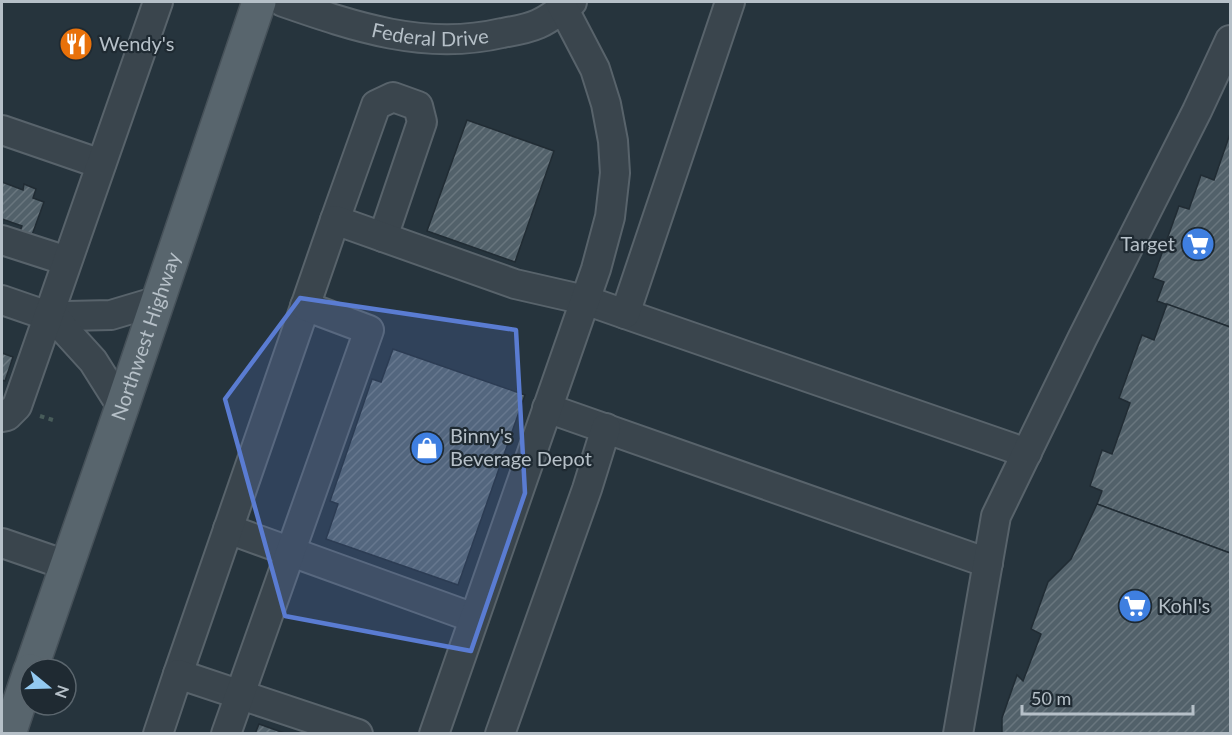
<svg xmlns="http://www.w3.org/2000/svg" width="1232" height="735" viewBox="0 0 1232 735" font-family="Lato,sans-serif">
  <defs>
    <pattern id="building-hatch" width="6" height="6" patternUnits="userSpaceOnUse" patternTransform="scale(1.5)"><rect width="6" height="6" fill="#52616a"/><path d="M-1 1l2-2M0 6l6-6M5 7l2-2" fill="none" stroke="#69767e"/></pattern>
  </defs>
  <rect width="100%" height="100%" fill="#26343d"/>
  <!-- building -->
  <g fill="url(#building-hatch)" stroke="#212c34" stroke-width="1.5">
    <polygon points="467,120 554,151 515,262 427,231"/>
    <polygon points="1230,134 1230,327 1157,301 1164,282 1153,278 1179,206 1189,209 1201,175 1214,180"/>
    <polygon points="2,182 23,190 24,184 36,189 33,198 44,202 32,235 20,231 22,226 2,219"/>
    <polygon points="1167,304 1230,327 1230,553 1097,504 1102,491 1090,486 1102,450 1112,454 1130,403 1119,398 1142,335 1154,340"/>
    <polygon points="393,349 525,395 458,585 326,539 338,504 330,501 372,379 381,382"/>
    <polygon points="2,353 13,357 5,381 2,380"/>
    <polygon points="1097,504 1230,553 1230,734 1002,734 1002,718 1017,675 1023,681 1041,634 1031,629 1048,582 1071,559"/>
    <polygon points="259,724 287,734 255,734"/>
  </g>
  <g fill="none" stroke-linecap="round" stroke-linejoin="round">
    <!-- minor casing -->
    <g stroke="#58636b" stroke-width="32">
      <g id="minor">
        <path id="s1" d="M283,2C355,27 425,51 502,33C514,31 527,29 538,24C550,19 561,9 572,2"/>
        <polyline points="2,130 101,164"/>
        <polyline points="335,220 376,105 393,97 418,106 422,122 383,237"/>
        <polyline points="2,240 67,261"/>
        <polyline points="2,300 57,319 67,316 111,315 158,301"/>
        <polyline points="625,314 1027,453"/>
        <polyline points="57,319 63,328 93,361 122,407"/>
        <polyline points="547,408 988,563"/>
        <polyline points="2,417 7,416 17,406 158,2"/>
        <polyline points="228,529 474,618"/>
        <polyline points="2,543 66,565"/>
        <polyline points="178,674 335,220 515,284 585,300 625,314 730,2"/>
        <polyline points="158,734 178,674 358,734"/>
        <polyline points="226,734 369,330 305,306"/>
        <polyline points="434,734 596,269 610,217 615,173 613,141 606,104 595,69 560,2"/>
        <polyline points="500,734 587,489 606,428"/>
        <polyline points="958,734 996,516 1082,339 1197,111 1230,40"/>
      </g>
    </g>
    <!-- major casing -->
    <g stroke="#465159" stroke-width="36">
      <g id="major">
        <path id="s2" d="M31,669L122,407L259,2"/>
        <polyline points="9,734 30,671"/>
      </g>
    </g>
    <!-- path -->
    <polyline stroke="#485c5a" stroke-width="4" stroke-dasharray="4.5 4.5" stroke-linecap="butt" points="40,416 56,421"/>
    <!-- minor -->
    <use href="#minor" stroke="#3a454d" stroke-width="28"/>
    <!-- major -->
    <use href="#major" stroke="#58656d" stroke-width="33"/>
  </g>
  <!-- marked area -->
  <path fill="#5a7cd2" fill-opacity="0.2" stroke="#5a7cd2" stroke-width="4.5" stroke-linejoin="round" d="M300,298L516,330L525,493L471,651L285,616L225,399Z"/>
  <!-- icons -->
  <defs>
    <g id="restaurant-disc" transform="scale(1.725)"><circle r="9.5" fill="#e8710a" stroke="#1f2a32"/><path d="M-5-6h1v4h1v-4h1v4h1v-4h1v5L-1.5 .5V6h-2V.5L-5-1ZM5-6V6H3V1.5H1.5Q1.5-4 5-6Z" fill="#fff"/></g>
    <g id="supermarket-disc" transform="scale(1.725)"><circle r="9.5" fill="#3f7fe0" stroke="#1f2a32"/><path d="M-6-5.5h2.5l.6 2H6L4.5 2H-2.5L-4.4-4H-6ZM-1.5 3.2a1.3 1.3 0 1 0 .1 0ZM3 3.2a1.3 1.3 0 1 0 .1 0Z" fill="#fff"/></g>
    <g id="shop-disc" transform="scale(1.725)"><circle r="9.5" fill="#3f7fe0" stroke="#1f2a32"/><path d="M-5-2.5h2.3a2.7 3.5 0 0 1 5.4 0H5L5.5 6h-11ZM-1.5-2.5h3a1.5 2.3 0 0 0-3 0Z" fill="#fff"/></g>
  </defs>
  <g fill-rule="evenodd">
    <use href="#restaurant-disc" x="76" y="44"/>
    <use href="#supermarket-disc" x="1198" y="244"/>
    <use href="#shop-disc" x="427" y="448"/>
    <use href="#supermarket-disc" x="1135" y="606"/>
  </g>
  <g text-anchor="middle" stroke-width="4.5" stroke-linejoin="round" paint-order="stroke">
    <!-- street labels -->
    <g font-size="20" fill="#b6c0c8" stroke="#1f2a32">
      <text dy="7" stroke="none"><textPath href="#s1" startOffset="152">Federal Drive</textPath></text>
      <text dy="7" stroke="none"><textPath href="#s2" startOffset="352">Northwest Highway</textPath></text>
    </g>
    <!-- poi labels -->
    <g font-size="20" fill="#b6c0c8" stroke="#1f2a32" text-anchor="start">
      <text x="99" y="51">Wendy's</text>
      <text x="1175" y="251" text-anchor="end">Target</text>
      <text x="450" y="443">Binny's<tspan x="450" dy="23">Beverage Depot</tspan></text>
      <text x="1158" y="613">Kohl's</text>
    </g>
  </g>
  <!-- border -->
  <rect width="1232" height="735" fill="none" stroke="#b6c0c8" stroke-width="6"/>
  <!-- north arrow -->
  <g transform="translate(48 687) rotate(109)"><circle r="28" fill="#1f2a32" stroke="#5b666e" stroke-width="1.5"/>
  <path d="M0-4.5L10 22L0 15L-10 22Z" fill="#93c9f0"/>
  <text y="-9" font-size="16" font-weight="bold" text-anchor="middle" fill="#b6c0c8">N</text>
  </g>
  <!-- scale -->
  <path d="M1022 705v9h171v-9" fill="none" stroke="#b6c0c8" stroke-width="3"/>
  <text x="1031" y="705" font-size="18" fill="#b6c0c8" stroke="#1f2a32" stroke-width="4.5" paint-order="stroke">50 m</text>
</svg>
